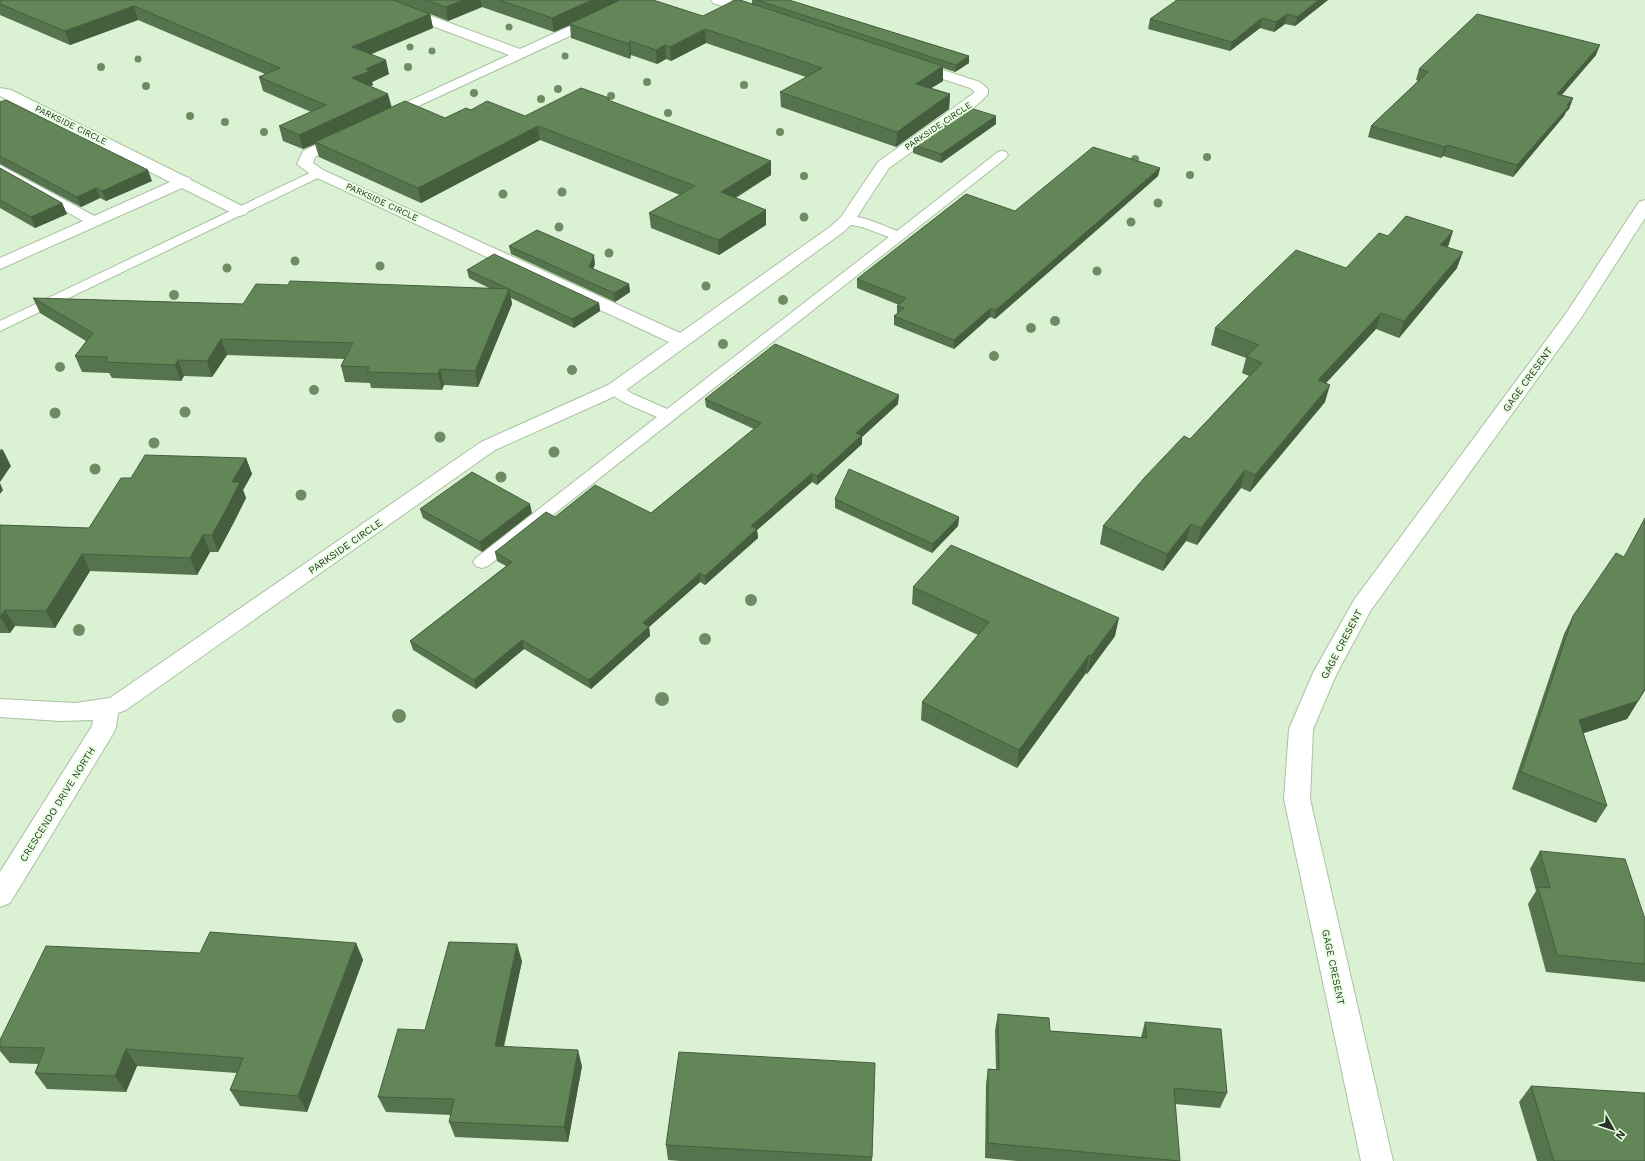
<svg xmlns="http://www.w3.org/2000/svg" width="1645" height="1161" viewBox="0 0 1645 1161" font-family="'Work Sans',sans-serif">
  <rect width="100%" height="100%" fill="#daf2d3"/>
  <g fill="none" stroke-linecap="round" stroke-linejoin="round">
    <!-- lane casing -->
    <g stroke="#abc1a4" stroke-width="2">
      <g id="lane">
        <path d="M1002,151L1006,152L1008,155L1006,158L488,566L482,568L476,566L473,562L476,558L657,417C643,410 616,402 607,389L610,386L615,384L620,386L633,394L667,409L889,237L862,227L842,223L840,220L842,217C857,213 882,225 897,231L998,152Z"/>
        <polygon points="0,165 100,219 102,222 100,225 90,225 0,174"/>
        <polygon points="318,169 322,170 324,173 322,176 0,331 0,321"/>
      </g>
    </g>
    <!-- street casing -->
    <g stroke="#abc1a4" stroke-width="2">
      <g id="street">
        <polygon points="370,0 388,0 520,49 627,0 643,0 641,3 386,121 381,120 379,117 381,114 509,55 372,3"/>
        <polygon points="711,0 730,0 762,10 763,13 762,16 757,17 713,3"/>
        <polygon points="915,61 980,82 988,89 988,94 977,105 889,168 853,223 842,233 622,393 495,450 126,710 118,713 116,727 113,734 10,903 0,907 0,872 92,726 93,720 60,721 0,717 0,699 75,703 110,698 481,442 608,385 669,342 313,176 297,164 303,151 339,134 344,133 349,134 351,137 349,140 315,157 313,163 323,170 680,333 830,227 841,217 878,162 974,93 974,91 970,88 910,68 908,65 910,62"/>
        <polygon points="0,88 11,90 184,176 190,178 191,180 246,208 248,211 246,214 240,216 234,214 182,188 0,269 0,258 170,182 0,96"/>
        <polygon points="1645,200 1645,218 1581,318 1371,610 1337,673 1313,729 1310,799 1393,1161 1361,1161 1284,799 1289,729 1313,673 1354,600 1567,312 1639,202"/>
      </g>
    </g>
    <!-- lane -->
    <use href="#lane" fill="#fff" fill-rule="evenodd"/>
    <!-- street -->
    <use href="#street" fill="#fff" fill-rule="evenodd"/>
  </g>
  <!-- trees -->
  <g fill="#6e8c63">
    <circle cx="509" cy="27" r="3.5"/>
    <circle cx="410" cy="47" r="3.5"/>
    <circle cx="432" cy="51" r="3.5"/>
    <circle cx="565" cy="56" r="3.5"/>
    <circle cx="138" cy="59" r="3.5"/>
    <circle cx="101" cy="67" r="4"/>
    <circle cx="408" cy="67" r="4"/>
    <circle cx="647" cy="82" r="4"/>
    <circle cx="744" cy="85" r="4"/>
    <circle cx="146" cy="86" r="4"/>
    <circle cx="558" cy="89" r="4"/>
    <circle cx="474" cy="93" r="4"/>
    <circle cx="611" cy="96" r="4"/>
    <circle cx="541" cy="99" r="4"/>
    <circle cx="668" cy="113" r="4"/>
    <circle cx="190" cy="116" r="4"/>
    <circle cx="225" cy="122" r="4"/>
    <circle cx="264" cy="132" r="4"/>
    <circle cx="780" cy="132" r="4"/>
    <circle cx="1207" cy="157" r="4"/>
    <circle cx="1135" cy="159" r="4"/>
    <circle cx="1190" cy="175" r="4"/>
    <circle cx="804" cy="176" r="4"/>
    <circle cx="562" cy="192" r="4.5"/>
    <circle cx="503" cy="194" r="4.5"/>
    <circle cx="1158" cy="203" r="4.5"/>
    <circle cx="804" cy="217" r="4.5"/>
    <circle cx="1131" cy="222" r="4.5"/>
    <circle cx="559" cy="227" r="4.5"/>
    <circle cx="609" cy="253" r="4.5"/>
    <circle cx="295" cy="261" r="4.5"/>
    <circle cx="380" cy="266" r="4.5"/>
    <circle cx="227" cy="268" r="4.5"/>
    <circle cx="1097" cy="271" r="4.5"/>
    <circle cx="706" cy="286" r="4.5"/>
    <circle cx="174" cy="295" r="5"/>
    <circle cx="783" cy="300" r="5"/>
    <circle cx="1055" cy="321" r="5"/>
    <circle cx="1031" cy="328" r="5"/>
    <circle cx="723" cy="344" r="5"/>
    <circle cx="994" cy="356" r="5"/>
    <circle cx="60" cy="367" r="5"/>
    <circle cx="572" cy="370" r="5"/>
    <circle cx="314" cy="390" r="5"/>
    <circle cx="185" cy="412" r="5.5"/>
    <circle cx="55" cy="413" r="5.5"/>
    <circle cx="440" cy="437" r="5.5"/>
    <circle cx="154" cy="443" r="5.5"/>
    <circle cx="554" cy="452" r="5.5"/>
    <circle cx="95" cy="469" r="5.5"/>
    <circle cx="501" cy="477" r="5.5"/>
    <circle cx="301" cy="495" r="5.5"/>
    <circle cx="751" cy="600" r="6"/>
    <circle cx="79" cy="630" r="6"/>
    <circle cx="705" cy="639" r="6"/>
    <circle cx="662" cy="699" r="7"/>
    <circle cx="399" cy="716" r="7"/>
  </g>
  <!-- wall -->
  <g fill="#55734d">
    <polygon points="0,0 619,0 619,1 703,16 752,4 752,0 789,0 969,56 969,63 955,72 943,68 943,81 931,88 950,94 949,109 896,147 781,107 780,92 806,77 706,43 671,61 666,59 657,64 631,55 630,59 571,38 570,25 554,32 482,7 448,21 430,14 433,28 371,54 389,74 372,82 373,85 370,86 391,107 445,118 471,110 525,116 609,98 609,101 771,161 771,175 736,198 766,210 766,225 719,255 651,228 649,213 680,195 540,140 421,203 319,157 315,144 303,149 283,141 279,126 311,112 263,91 259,77 265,74 138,20 70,45 0,15"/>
    <polygon points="1175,0 1328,0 1295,26 1285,24 1274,32 1260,28 1230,51 1148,29 1150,19 1176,1"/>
    <polygon points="1596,55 1562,95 1573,98 1569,109 1566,112 1564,116 1513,177 1443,156 1441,158 1368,137 1371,126 1418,81 1416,80 1419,69"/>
    <polygon points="0,102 152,181 106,201 100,198 81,207 0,164"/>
    <polygon points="996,116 996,124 941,163 913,153 913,145"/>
    <polygon points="0,168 62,203 67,214 35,228 0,208"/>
    <polygon points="1160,168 1158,176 1104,224 995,319 990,317 954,349 894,325 894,316 897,314 897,306 899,305 857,288 857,279 1015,211"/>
    <polygon points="1388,236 1447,247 1457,268 1399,338 1376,329 1326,383 1325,402 1250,492 1241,488 1197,545 1186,541 1163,571 1100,544 1103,526 1190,439 1249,376 1242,373 1246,358 1211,345 1215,328 1346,268"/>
    <polygon points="509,246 595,264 593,269 629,284 630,292 615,302 511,254"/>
    <polygon points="467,270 599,303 600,311 574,328 511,298 512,304 478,387 444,385 442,390 371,388 370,383 345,382 341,366 344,359 227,355 212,377 184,376 181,381 112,378 109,373 82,372 75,356 86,341 40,313 33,298 243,304 288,285 489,288 469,278"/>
    <polygon points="705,399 898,404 862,437 862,444 817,485 812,482 757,530 758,538 705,585 700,582 649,627 650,636 591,689 524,649 476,689 413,650 410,641 506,566 497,561 495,552 555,517 651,513 754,429 706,407"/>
    <polygon points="246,458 252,474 243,490 246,498 233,524 218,552 210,552 197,575 90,571 55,628 15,626 10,633 0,633 0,525 89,528 131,478"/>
    <polygon points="835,499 959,517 958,526 932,553 835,508"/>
    <polygon points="420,509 532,513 482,552 423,518"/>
    <polygon points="1624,557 1645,690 1627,719 1583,733 1607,806 1596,823 1512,789 1564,634 1573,616"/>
    <polygon points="913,587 1115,636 1087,674 1086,673 1017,768 921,720 922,702 978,635 912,604"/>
    <polygon points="1540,851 1645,919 1645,982 1546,972 1528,904 1536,891 1530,869"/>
    <polygon points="356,943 363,960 307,1112 240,1106 230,1090 237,1073 137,1066 126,1092 47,1089 35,1073 38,1064 10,1063 0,1051 0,1040"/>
    <polygon points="522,961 504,1047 582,1066 568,1142 455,1137 449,1122 451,1115 386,1112 378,1097 425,1030"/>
    <polygon points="998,1014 1050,1031 1141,1037 1145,1022 1227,1093 1220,1108 1175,1104 1179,1161 1017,1161 985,1158 986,1084 988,1069 996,1069 995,1030"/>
    <polygon points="875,1063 872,1161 680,1161 668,1160 666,1145"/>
    <polygon points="1531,1086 1645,1161 1537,1161 1519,1102"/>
  </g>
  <!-- shaded-wall -->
  <g fill="#455e3e">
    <polygon points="463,0 480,0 482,7 448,21 446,7"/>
    <polygon points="592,0 619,0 619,2 569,24 570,25 554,32 552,18"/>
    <polygon points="1319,0 1328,0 1295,26 1297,17"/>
    <polygon points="134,6 138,20 70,45 65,31"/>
    <polygon points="430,14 433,28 355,61 352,47"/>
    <polygon points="1287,14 1285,24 1274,32 1276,22"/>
    <polygon points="1262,18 1260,28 1230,51 1232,42"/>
    <polygon points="705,29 706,43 671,61 670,47"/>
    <polygon points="630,41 631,55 630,59 629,44"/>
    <polygon points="665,45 666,59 657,64 656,50"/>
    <polygon points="1600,45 1596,55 1553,104 1557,94"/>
    <polygon points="969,56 969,63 955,72 956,65"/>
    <polygon points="386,60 389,74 372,82 373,85 356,93 352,78 366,69"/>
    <polygon points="943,66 943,81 915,98 916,84"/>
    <polygon points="388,94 392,108 315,142 315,144 303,149 299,135"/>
    <polygon points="950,94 949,109 896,147 897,132"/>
    <polygon points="1573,98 1569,109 1566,112 1564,116 1513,177 1517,165"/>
    <polygon points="996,116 996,124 941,163 941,154"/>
    <polygon points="538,126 540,140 421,203 418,188"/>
    <polygon points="1447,145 1443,156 1441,158 1445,147"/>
    <polygon points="771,161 771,175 721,206 721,192"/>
    <polygon points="1160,168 1158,176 995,319 996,310"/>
    <polygon points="148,170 152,181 106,201 102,191"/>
    <polygon points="96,188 100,198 81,207 77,197"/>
    <polygon points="62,203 67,214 35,228 31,217"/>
    <polygon points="766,210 766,225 719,255 718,240"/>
    <polygon points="1453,231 1448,247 1440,245"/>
    <polygon points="1463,252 1457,268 1399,338 1404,321"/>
    <polygon points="594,255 595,264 590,276 589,267"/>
    <polygon points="629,284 630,292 615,302 614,293"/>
    <polygon points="509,289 512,304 478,387 475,371"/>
    <polygon points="599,303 600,311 574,328 572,319"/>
    <polygon points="991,308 990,317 954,349 954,340"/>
    <polygon points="1381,313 1376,329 1313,397 1318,380"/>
    <polygon points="221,339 227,355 212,377 207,361"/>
    <polygon points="178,360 184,376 181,381 175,365"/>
    <polygon points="440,369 444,385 442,390 438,374"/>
    <polygon points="1330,385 1325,402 1250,492 1255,475"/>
    <polygon points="899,395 898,404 862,437 862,444 817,485 817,476 856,433"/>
    <polygon points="3,450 11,466 0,482 0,454"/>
    <polygon points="246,458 252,474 243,490 246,498 233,524 218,552 212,535 232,482"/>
    <polygon points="1245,470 1241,488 1197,545 1201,528"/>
    <polygon points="812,473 812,482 757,530 758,538 705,585 705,576 751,526"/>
    <polygon points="0,483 3,490 0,494"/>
    <polygon points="530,504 532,513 482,552 480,542"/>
    <polygon points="959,517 958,526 932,553 933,544"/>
    <polygon points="1191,524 1186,541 1163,571 1167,554"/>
    <polygon points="203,535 210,552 197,575 190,558"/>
    <polygon points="82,554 90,571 55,628 46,611"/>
    <polygon points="700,573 700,582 649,627 650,636 591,689 589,680 643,623"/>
    <polygon points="5,610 15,626 10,633 0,617"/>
    <polygon points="1119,618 1115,636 1087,674 1091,656"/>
    <polygon points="522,640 524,649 476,689 474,680"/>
    <polygon points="1089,655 1086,673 1017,768 1019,750"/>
    <polygon points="1645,690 1627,719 1569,738 1579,720"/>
    <polygon points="356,943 363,960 307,1112 298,1096"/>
    <polygon points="517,944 522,961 500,1062 495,1046"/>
    <polygon points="126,1049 137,1066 126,1092 115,1076"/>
    <polygon points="578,1050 582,1066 568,1142 564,1127"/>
  </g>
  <!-- building -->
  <g fill="#638659" stroke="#455e3e">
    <polygon points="0,0 393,0 430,14 352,47 386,60 366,69 370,71 352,78 388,94 299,135 279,126 326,105 259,77 280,68 134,6 65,31 0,4"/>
    <polygon points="426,0 463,0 446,7"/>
    <polygon points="499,0 592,0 552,18"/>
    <polygon points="620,0 653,0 703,16 735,0 740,0 943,66 916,84 950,94 897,132 780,92 822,68 705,29 670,47 665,45 656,50 630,41 629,44 569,24"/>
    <polygon points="757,0 789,0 969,56 956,65"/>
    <polygon points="1177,0 1319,0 1297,17 1287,14 1276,22 1262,18 1232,42 1150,19"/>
    <polygon points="1477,14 1600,45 1557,94 1573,98 1567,105 1569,106 1517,165 1447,145 1445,147 1371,126 1428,72 1419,69"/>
    <polygon points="581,88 609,98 608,100 771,161 721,192 766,210 718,240 649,213 695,186 538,126 418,188 315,142 405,101 445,118 466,108 471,110 487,101 525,116"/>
    <polygon points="6,100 148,170 102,191 96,188 77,197 0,156 0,102"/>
    <polygon points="967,107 996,116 941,154 913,145"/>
    <polygon points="1093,147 1160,168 996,310 991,308 954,340 894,316 904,308 897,306 906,298 857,279 966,194 1015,211"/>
    <polygon points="0,168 62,203 31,217 0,200"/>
    <polygon points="1406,216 1453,231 1440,245 1463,252 1404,321 1381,313 1318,380 1330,385 1255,475 1245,470 1201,528 1191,524 1167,554 1103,526 1145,477 1184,436 1190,439 1262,363 1246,356 1259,345 1215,328 1296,250 1346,268 1379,233 1388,236"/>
    <polygon points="537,230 594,255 589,267 629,284 614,293 509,246"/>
    <polygon points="494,254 599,303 572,319 509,289 507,288 467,270"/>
    <polygon points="290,281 509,289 475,371 440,369 438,374 367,372 369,367 341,366 353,343 288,341 221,339 207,361 178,360 175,365 105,362 108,357 75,356 93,333 33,298 243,304 256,284 288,285"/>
    <polygon points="775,344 899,395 856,433 862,435 817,476 812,473 751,526 757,529 705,576 700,573 643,623 649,627 589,680 522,640 474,680 410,641 512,562 495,552 546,512 555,517 595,485 651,513 761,423 705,399"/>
    <polygon points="0,450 3,450 0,454"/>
    <polygon points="145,455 246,458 232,482 240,482 227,508 212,535 203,535 190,558 82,554 46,611 5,610 0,617 0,525 89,528 121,478 131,478"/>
    <polygon points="849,469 959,517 933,544 835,499"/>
    <polygon points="472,472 530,504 480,542 420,509"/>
    <polygon points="1645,518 1645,689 1638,701 1579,720 1607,806 1521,772 1573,616 1616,553 1624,557"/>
    <polygon points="951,545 1119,618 1091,656 1089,655 1019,750 922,702 989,622 913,587"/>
    <polygon points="1540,851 1625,859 1645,919 1645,964 1557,955 1538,887 1550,888"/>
    <polygon points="210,932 356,943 298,1096 230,1090 243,1058 126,1049 115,1076 35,1073 45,1048 0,1047 0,1040 46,946 200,953"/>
    <polygon points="449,942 517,944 495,1046 578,1050 564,1127 449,1122 454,1099 378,1097 398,1029 425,1030"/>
    <polygon points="998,1014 1049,1018 1050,1031 1147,1038 1145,1022 1221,1029 1227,1093 1174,1088 1180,1161 988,1143 988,1069 999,1070"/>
    <polygon points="679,1052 875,1063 872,1157 666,1145"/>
    <polygon points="1531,1086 1645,1093 1645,1161 1554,1161"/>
  </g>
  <g text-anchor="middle" stroke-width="4" stroke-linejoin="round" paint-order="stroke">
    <!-- far-street labels -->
    <g font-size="9" fill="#2a3328" stroke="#e7ffe0">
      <text transform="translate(71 125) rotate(26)" y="3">PARKSIDE CIRCLE</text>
      <text transform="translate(938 126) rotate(-34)" y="3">PARKSIDE CIRCLE</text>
      <text transform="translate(382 202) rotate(25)" y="3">PARKSIDE CIRCLE</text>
    </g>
    <!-- street labels -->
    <g font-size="10" fill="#2a3328" stroke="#e7ffe0">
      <text transform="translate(1527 379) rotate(-54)" y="4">GAGE CRESENT</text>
      <text transform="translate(345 546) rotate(-35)" y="4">PARKSIDE CIRCLE</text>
      <text transform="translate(1341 644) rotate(-62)" y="4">GAGE CRESENT</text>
      <text transform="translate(57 804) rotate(-58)" y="4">CRESCENDO DRIVE NORTH</text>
      <text transform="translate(1334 967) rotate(78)" y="4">GAGE CRESENT</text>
    </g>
  </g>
  <!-- north arrow -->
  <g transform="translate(1613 1129) rotate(129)" stroke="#e7ffe0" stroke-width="3" paint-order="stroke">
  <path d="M0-3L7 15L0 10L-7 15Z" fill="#2a3328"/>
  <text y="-6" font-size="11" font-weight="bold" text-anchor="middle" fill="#2a3328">N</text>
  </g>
</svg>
